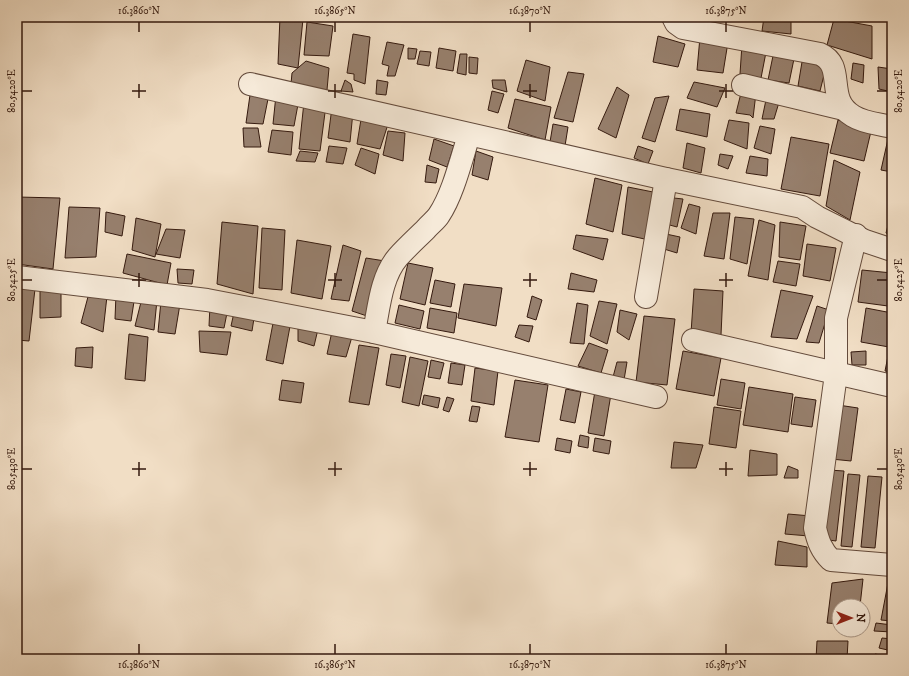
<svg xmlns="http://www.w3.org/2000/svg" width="909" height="676" viewBox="0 0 909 676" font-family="'IM FELL DW Pica',serif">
  <rect width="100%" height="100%" fill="#f1dec5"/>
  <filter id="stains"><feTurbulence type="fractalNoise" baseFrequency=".005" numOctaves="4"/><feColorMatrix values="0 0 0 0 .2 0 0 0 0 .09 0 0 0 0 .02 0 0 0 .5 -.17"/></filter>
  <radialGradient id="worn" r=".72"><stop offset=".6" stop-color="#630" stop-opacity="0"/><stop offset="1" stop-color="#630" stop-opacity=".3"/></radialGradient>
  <!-- building -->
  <g fill="#97806e" stroke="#351a0f">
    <polygon points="280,17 303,19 298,68 278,64"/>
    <polygon points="764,17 791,17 791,34 762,31"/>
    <polygon points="834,19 872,26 872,59 827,45"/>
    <polygon points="307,22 333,26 329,56 304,55"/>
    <polygon points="353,34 370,37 365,84 354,80 354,74 347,73"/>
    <polygon points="658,36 685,44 678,67 653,62"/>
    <polygon points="700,37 728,42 723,73 697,70"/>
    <polygon points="387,42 404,45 395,76 387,76 389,66 382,64"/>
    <polygon points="742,44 767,47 761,78 740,74"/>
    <polygon points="408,48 417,49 415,59 408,59"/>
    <polygon points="439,48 456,51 453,71 436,68"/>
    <polygon points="420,51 431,52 429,66 417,64"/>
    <polygon points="774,51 795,54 789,83 768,80"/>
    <polygon points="460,54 467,54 466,75 457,73"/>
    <polygon points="803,56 827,63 820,91 798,86"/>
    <polygon points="469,57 478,58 477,74 469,73"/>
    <polygon points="526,60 550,67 545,101 517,91"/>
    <polygon points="306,61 329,68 327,90 291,84 292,73"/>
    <polygon points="853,63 864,65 863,83 851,79"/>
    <polygon points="878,67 892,69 892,92 879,89"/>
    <polygon points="568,72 584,74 573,122 554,118"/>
    <polygon points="345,80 351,84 353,92 341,91"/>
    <polygon points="377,80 388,82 386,95 376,94"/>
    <polygon points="492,80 505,80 507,92 493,88"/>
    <polygon points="694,82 725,88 717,107 687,98"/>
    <polygon points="617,87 629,95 616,138 598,129"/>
    <polygon points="251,88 269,94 263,124 246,123"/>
    <polygon points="492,91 504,94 498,113 488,110"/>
    <polygon points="741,93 756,93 753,118 750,115 736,113"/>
    <polygon points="276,95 299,99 294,126 273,124"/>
    <polygon points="767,95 780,99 774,119 762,119"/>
    <polygon points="669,96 655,142 642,138 655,98"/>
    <polygon points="515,99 551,107 545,140 508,128"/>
    <polygon points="304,102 326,105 320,151 299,149"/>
    <polygon points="332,107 353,112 350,142 328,138"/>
    <polygon points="680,109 710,114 707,137 676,130"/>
    <polygon points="362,113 390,118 380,149 357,144"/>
    <polygon points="729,120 749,123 747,149 724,140"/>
    <polygon points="838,120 872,127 864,161 830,153"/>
    <polygon points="553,124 568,127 565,146 550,142"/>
    <polygon points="760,126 775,129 771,154 754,148"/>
    <polygon points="243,128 258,128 261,147 244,147"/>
    <polygon points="272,130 293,132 291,155 268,152"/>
    <polygon points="890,130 892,130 892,172 881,170"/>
    <polygon points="388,131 405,133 403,161 383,155"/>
    <polygon points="791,137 829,144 820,196 781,189"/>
    <polygon points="434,139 454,146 447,167 429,160"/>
    <polygon points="687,143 705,148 701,173 683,168"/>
    <polygon points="329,146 347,148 343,164 326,162"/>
    <polygon points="638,146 653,151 648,164 634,158"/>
    <polygon points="361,148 379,154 375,174 355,165"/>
    <polygon points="300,151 318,153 315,162 296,161"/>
    <polygon points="476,151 493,157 488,180 472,175"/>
    <polygon points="720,154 733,156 728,169 718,165"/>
    <polygon points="750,156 768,159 767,176 746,173"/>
    <polygon points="834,160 860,172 850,220 826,206"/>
    <polygon points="427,165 439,169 436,183 425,182"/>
    <polygon points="595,178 622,185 613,232 586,224"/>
    <polygon points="628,187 658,193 649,240 622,234"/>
    <polygon points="17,197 60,198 53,269 17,264"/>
    <polygon points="674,198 683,199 677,227 666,224"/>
    <polygon points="689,204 700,207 696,234 681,228"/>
    <polygon points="69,207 100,208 96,257 65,258"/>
    <polygon points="892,210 892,236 886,233"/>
    <polygon points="106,212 125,216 122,236 105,232"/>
    <polygon points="713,213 730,213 724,259 704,256"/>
    <polygon points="735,217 754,219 747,264 730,259"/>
    <polygon points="136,218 161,224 155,257 132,250"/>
    <polygon points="759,220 775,225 768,280 748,276"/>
    <polygon points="222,222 258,226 253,294 217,284"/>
    <polygon points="780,222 806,226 800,260 779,257"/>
    <polygon points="262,228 285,230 282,290 259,288"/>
    <polygon points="166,229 185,230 180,258 156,254"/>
    <polygon points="666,234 680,237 677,253 664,249"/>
    <polygon points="576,235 608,239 603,260 573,249"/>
    <polygon points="297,240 331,246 322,299 291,293"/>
    <polygon points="807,244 836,248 830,281 803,276"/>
    <polygon points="343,245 361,251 349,301 331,299"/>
    <polygon points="127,254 171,263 167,285 123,273"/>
    <polygon points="366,258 385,261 370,317 352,311"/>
    <polygon points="778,261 800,264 796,286 773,282"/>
    <polygon points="408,263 433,268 425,305 400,299"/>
    <polygon points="177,269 194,270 192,284 178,283"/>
    <polygon points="862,270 892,273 888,306 858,302"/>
    <polygon points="571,273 597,280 594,292 568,289"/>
    <polygon points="435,280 455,284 451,307 430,303"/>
    <polygon points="40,281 61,283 61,317 40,318"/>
    <polygon points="464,284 502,288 496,326 458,318"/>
    <polygon points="17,287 35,289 29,341 17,340"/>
    <polygon points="694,289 723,291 721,335 691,333"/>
    <polygon points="781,290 813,296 797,339 771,337"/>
    <polygon points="89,293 107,296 103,332 81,323"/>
    <polygon points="116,294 135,295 131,321 115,319"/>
    <polygon points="532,296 542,300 536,320 527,317"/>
    <polygon points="142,298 157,300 154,330 135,326"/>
    <polygon points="161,301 180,304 175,334 158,332"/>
    <polygon points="599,301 617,304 607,344 590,336"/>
    <polygon points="577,303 588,305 584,344 570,343"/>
    <polygon points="210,305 228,308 224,328 209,326"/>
    <polygon points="399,305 424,311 420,329 395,323"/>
    <polygon points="817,306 829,310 819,343 806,342"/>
    <polygon points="235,308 255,312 252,331 231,326"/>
    <polygon points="430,308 457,313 454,333 427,328"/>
    <polygon points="866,308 892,313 889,347 861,342"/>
    <polygon points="620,310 637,314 629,340 617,332"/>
    <polygon points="644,316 675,319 667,385 636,382"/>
    <polygon points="274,318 291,321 283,364 266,360"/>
    <polygon points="298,324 319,325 314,346 298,341"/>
    <polygon points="519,325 533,326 529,342 515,337"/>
    <polygon points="333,327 354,330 346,357 327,354"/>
    <polygon points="199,331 231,332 227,355 200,352"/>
    <polygon points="129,334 148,337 145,381 125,379"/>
    <polygon points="589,343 608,350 601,373 578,366"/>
    <polygon points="359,345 379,348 369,405 349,402"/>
    <polygon points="93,347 92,368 75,366 76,348"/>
    <polygon points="683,351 721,358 714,396 676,389"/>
    <polygon points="866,351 866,365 852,365 851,352"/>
    <polygon points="889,351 892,352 892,372 885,371"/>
    <polygon points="391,354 406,356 400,388 386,385"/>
    <polygon points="410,357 428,361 419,406 402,402"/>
    <polygon points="431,360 444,363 440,379 428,377"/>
    <polygon points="617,362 627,362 623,386 613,377"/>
    <polygon points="451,363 465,365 462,385 448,383"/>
    <polygon points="475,368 498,371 494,405 471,401"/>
    <polygon points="721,379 745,383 741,409 717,405"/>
    <polygon points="282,380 304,383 301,403 279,400"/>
    <polygon points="515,380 548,385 539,442 505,437"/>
    <polygon points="749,387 793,394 788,432 743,425"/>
    <polygon points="566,389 581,392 575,423 560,420"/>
    <polygon points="595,391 611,394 604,436 588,433"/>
    <polygon points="424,395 440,398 438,408 422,404"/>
    <polygon points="447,397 454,399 449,412 443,410"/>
    <polygon points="795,397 816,400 812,427 791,424"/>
    <polygon points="838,405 858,408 851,461 831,459"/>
    <polygon points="472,406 480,407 477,422 469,421"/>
    <polygon points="714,407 741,411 736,448 709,444"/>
    <polygon points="580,435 589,437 588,448 578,446"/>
    <polygon points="557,438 572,441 570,453 555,450"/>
    <polygon points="595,438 611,441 609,454 593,451"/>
    <polygon points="674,442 703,445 696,468 671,468"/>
    <polygon points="750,450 777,454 777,475 748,476"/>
    <polygon points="788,466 798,470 798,478 784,478"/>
    <polygon points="829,470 844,471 836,541 821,539"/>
    <polygon points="848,474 860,475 852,547 841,546"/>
    <polygon points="868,476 882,477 875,548 861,547"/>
    <polygon points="788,514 811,516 809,536 785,534"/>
    <polygon points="778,541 807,547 807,567 775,565"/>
    <polygon points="863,579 860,606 839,606 839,624 827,623 832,583"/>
    <polygon points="888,583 892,584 892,621 881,620"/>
    <polygon points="876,623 892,625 892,632 874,631"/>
    <polygon points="882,638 892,639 892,651 879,648"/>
    <polygon points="817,641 848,641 847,659 816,659"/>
    <polygon points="875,654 892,657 892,659 874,659"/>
  </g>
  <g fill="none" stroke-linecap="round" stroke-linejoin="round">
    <!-- street casing -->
    <g stroke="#644b3c" stroke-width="24">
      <g id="street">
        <path d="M673,17L676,23L683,28L820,54C847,66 824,99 853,116C864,123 880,124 892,127"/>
        <polyline points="250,84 666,179 802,207 817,217 865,241 892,250"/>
        <polyline points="743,85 844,109"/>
        <path d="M856,235L836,318V374L815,528C818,541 821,550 831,560L892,565"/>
        <polyline points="17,277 207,300 374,332 656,397"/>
        <polyline points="646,297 666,179"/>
        <path d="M374,332C379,307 381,277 398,257C407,247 417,238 426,229C430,224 436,220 439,215C453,194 461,160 469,135"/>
        <polyline points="693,340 892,386"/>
      </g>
    </g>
    <!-- street -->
    <use href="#street" stroke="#f6ead9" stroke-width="22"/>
  </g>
  <!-- ticks -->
  <path fill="none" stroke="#351a0f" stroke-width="1.5" d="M139,22V32M335,22V32M530,22V32M726,22V32M139,84V98M335,84V98M530,84V98M726,84V98M22,91H32M132,91H146M328,91H342M523,91H537M719,91H733M877,91H887M139,273V287M335,273V287M530,273V287M726,273V287M22,280H32M132,280H146M328,280H342M523,280H537M719,280H733M877,280H887M139,462V476M335,462V476M530,462V476M726,462V476M22,469H32M132,469H146M328,469H342M523,469H537M719,469H733M877,469H887M139,644V654M335,644V654M530,644V654M726,644V654"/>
  <!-- margin -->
  <rect width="909" height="676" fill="none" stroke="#f1dec5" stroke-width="44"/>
  <!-- north arrow -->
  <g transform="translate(851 618) rotate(90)"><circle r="19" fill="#f6ead9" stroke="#a99788"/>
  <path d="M0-3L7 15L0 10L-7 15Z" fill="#8f2418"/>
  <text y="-6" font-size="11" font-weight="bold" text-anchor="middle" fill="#351a0f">N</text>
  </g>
  <rect x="22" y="22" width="865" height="632" fill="none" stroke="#351a0f" stroke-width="1.5"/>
  <g font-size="10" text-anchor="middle" fill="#351a0f">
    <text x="139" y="14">16.3860°N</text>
    <text x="335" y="14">16.3865°N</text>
    <text x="530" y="14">16.3870°N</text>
    <text x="726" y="14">16.3875°N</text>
    <text transform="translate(898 91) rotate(-90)" y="4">80.5420°E</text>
    <text transform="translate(11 91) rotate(-90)" y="4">80.5420°E</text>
    <text transform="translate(898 280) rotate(-90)" y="4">80.5425°E</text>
    <text transform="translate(11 280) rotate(-90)" y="4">80.5425°E</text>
    <text transform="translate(898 469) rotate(-90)" y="4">80.5430°E</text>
    <text transform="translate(11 469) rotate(-90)" y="4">80.5430°E</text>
    <text x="139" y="668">16.3860°N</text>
    <text x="335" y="668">16.3865°N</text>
    <text x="530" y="668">16.3870°N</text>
    <text x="726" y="668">16.3875°N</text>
  </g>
  <rect width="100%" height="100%" filter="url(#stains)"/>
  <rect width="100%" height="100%" fill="url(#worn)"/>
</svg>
